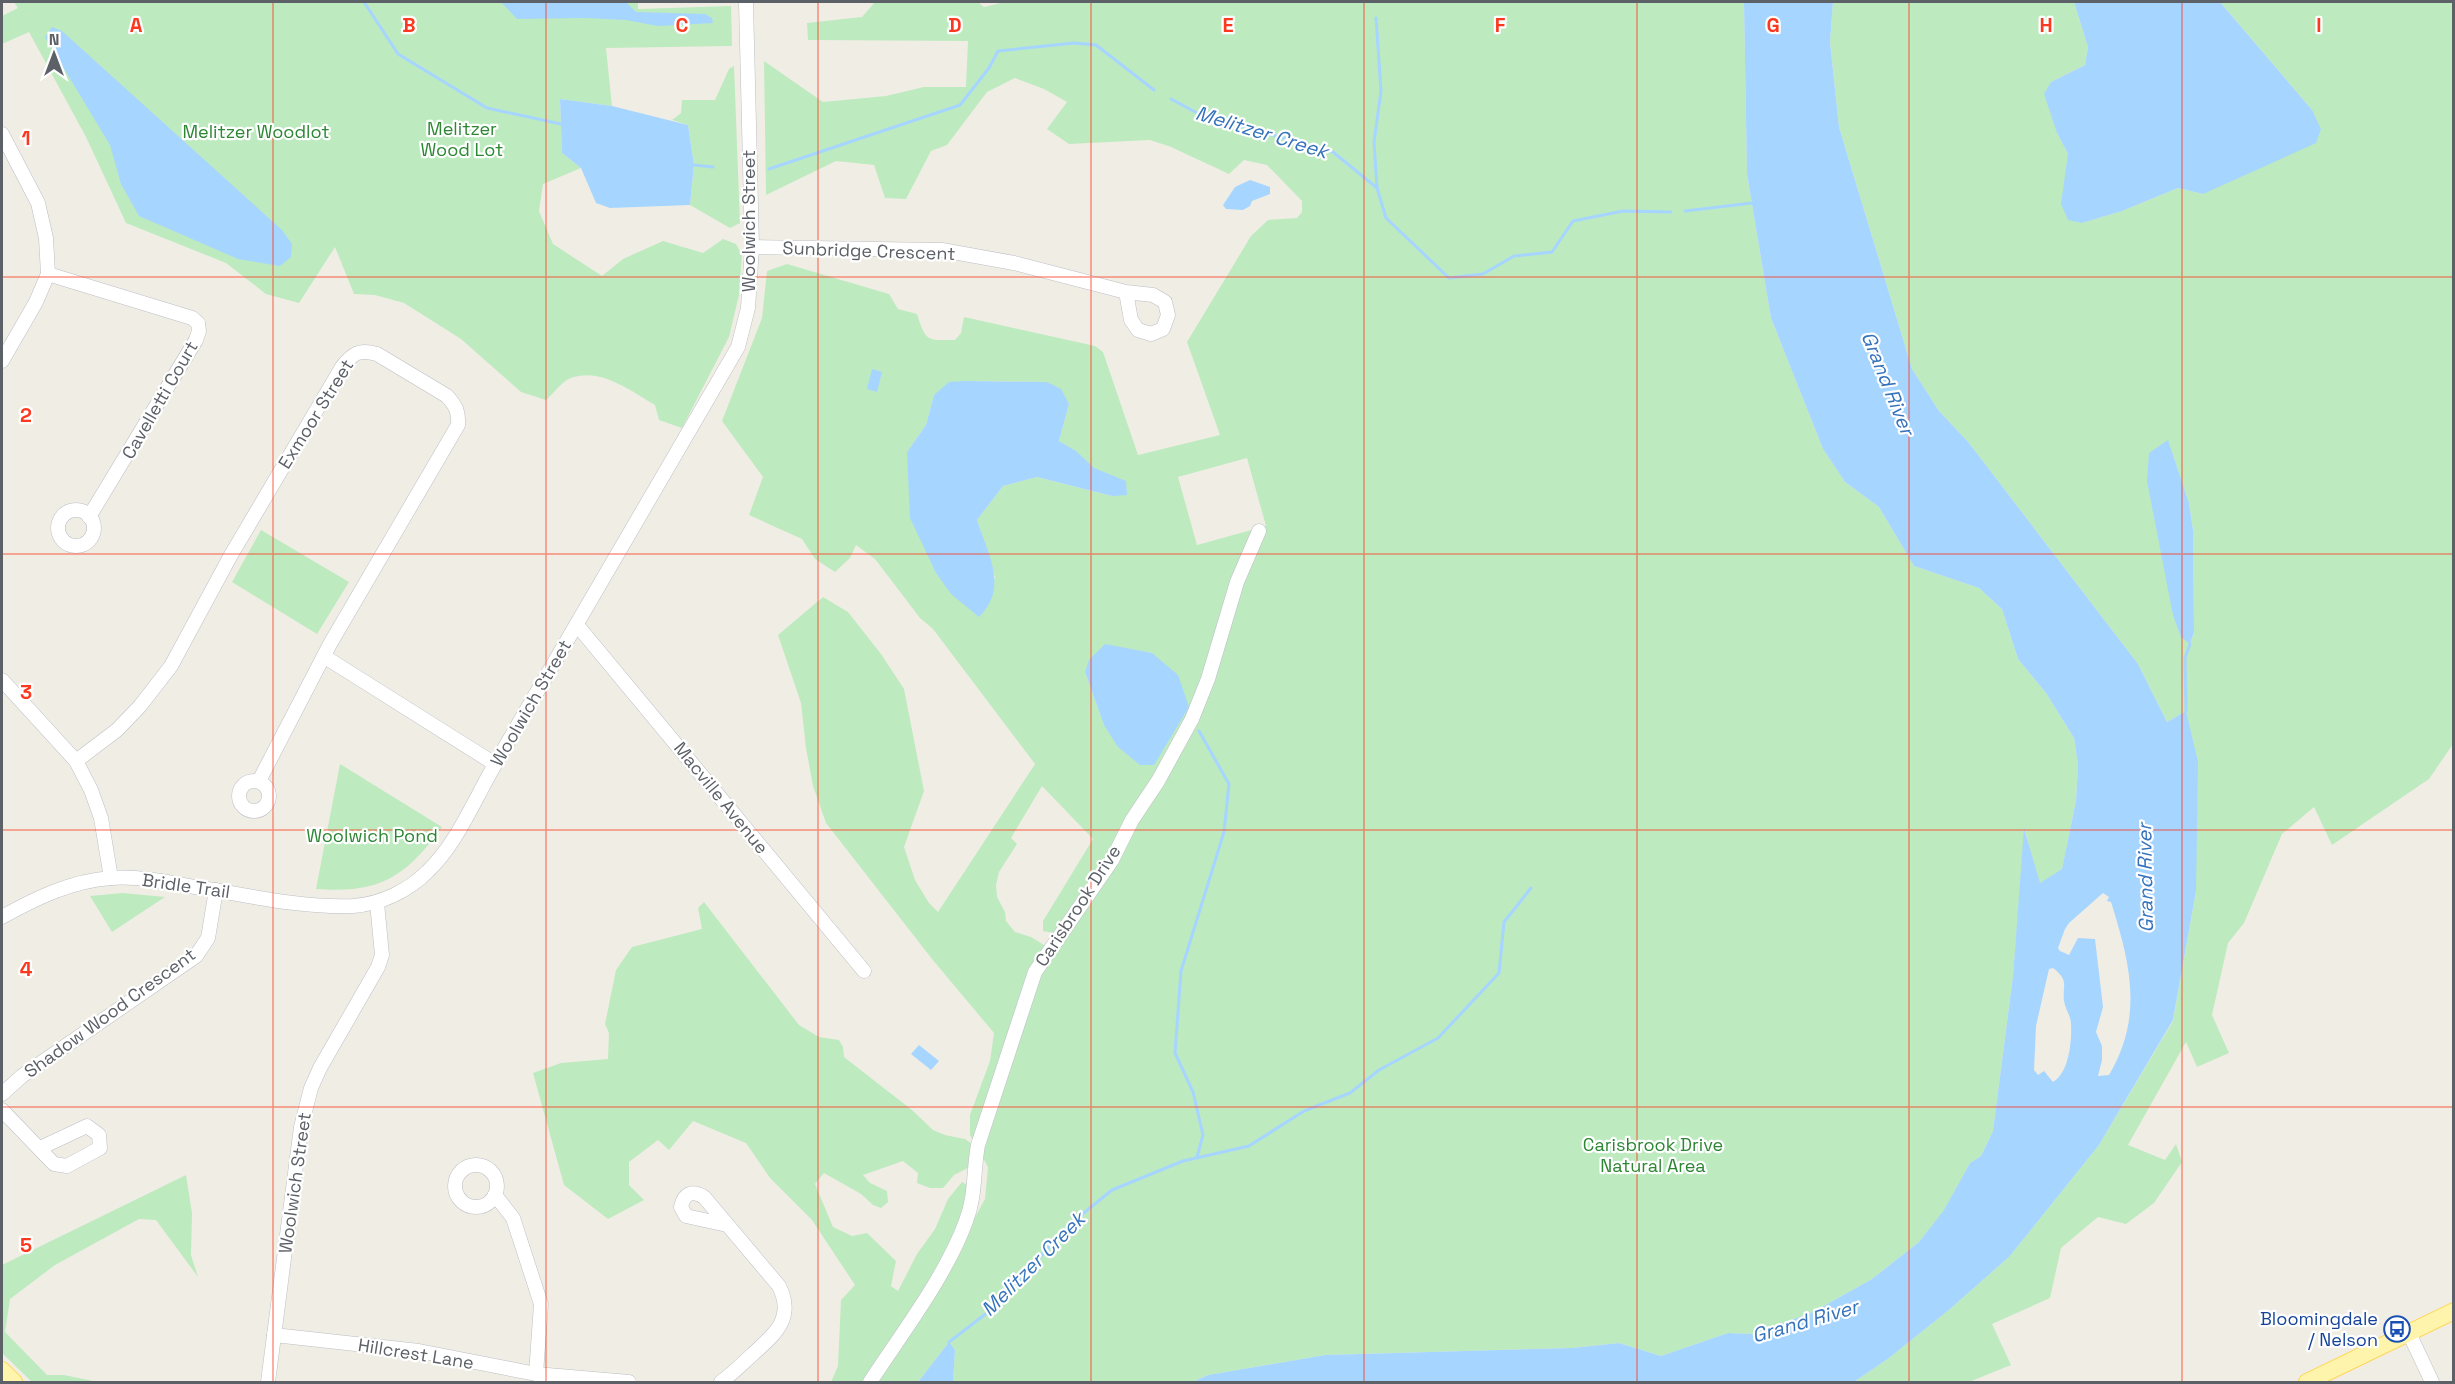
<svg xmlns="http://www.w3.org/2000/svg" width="2455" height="1384" viewBox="0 0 2455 1384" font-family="'Space Grotesk',sans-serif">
  <rect width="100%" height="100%" fill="#f0eee4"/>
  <!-- green -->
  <g fill="#beeac0" fill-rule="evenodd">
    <path d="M14,2H638V9L731,6L732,46L606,48L612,106L560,99L562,153L581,168L543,184L539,211L553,244L602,276L623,259L663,241L703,253L723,239L736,244L742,255L739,295L729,337L682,428L659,420L655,405C631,391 600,367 571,378C562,381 553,394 546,400L521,392L461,339L404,303L375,295L354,294L335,247L299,303L266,294L226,263L126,223L86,137L29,32L2,44V16L18,8Z"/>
    <path d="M875,2H978L984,7L1005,2H1744L1747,174L1771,318L1823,449L1845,482L1879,507L1914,566L1979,588L2002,609L2018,659L2046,693L2074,738L2078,765L2076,801L2062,870L2039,884L2025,830L2013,976L1993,1131L1981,1156L1970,1163L1944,1211L1919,1242L1872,1279L1813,1312L1753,1334L1728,1333L1661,1356L1619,1343L1572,1348L1325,1355L1208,1375L1193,1382H953L955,1350L949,1342L918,1382H876L918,1322L985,1199L988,1167L970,1135V1115L990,1061L994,1033L932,959L826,823L813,786L806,748L801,703L778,635L823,597L848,612L881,654L904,689L924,791L904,847L915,880L929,903L938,912L1035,764L933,629L920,618L875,559L856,545L850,558L835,572L815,559L802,539L749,515L763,477L722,421L762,318L767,271L787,264L889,294L898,309L917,314C926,343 928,340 955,340L961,333L964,317L1095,346L1103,352L1138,455L1220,435L1187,342L1251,236L1268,220L1297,218L1302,212V201L1267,165L1244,160L1229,174L1171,147L1150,140L1069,144L1047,129L1067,102L1044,89L1015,78L987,92L947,145L931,151L906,199L885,198L874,165L836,161L766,195L764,61L823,102L886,96L924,87H966L968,41L808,40L807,23L862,17ZM965,381L1047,382L1069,404L1059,441C1084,455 1097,472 1112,496L1037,477L1003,486L977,520L996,580L907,452L926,425L934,395ZM1247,458L1266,526L1197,545L1178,477ZM1132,650L1152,653L1104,725L1085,672ZM1042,786L1093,839L1043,921V931L1065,935L1057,946L1044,945L1031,937L1015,932L1006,921L1005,912L997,897L996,885L999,872L1017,844L1011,838Z"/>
    <path d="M1833,2H2074L2088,47L2085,65L2051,82L2057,133L2068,154V166L2082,223L2122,211L2178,188L2203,194L2312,110L2220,2H2453V744L2429,779L2332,845L2314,807L2282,834L2244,923L2228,943L2212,1015L2229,1053L2197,1067L2186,1042L2128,1145L2165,1160L2176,1144L2182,1162L2154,1203L2126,1224L2098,1217L2061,1248L2050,1298L1992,1324L2011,1365L1969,1382H1854L1889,1358L1950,1309L2009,1257L2099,1145L2173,1021L2196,891L2186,711L2167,722L2138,664L1969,443L1939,411L1912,369L1839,127L1830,42ZM2168,441L2189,503L2193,530L2194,632L2190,644Z"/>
    <polygon points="734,66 740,223 730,228 690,205 694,165 688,125 672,120 681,113 682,100 715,100 729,69"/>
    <polygon points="261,530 349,582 317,634 232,582"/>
    <path d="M340,764L442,827C406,877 379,894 316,889Z"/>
    <polygon points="123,893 165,897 112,932 90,896"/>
    <polygon points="704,902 799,1025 819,1037 839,1040 843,1047 844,1057 912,1110 933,1130 945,1135 965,1139 972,1144 973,1155 968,1168 954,1175 943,1188 930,1188 917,1183 918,1173 903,1161 863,1175 870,1183 887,1191 888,1202 881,1208 873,1205 861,1194 824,1173 815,1184 833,1227 852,1236 867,1233 896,1261 891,1286 898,1291 917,1254 935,1229 948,1199 962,1182 969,1186 959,1225 931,1283 865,1382 831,1382 838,1366 841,1300 855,1285 812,1220 770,1178 746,1143 693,1121 669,1150 658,1140 629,1162 629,1185 644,1200 608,1219 564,1185 533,1073 561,1063 608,1059 609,1033 605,1024 616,970 632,947 702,929 698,908"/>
    <polygon points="186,1175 192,1213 191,1255 198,1277 156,1220 139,1219 55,1265 10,1299 5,1332 47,1375 64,1375 98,1382 32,1382 2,1353 2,1265"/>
  </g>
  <!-- water -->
  <g fill="#a6d5ff" fill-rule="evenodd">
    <polygon points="501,2 626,2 636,12 705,14 712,18 713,23 658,26 626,20 584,18 517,19"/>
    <path d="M1744,2H1833L1830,42L1839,127L1912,369L1939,411L1969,443L2138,664L2167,722L2186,711L2198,762L2196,891L2173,1020L2099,1145L2009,1257L1950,1309L1889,1358L1854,1382H1193L1208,1375L1325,1355L1572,1348L1619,1343L1661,1356L1728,1333L1753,1334L1813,1312L1872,1279L1919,1242L1944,1210L1970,1163L1981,1156L1993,1131L2013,976L2024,828L2040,883L2062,869L2076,801L2078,765L2074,738L2046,693L2018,659L2002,609L1979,588L1914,566L1879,507L1845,482L1823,449L1771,318L1747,174ZM2103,893L2109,897L2107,901L2111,902C2130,963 2144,1016 2109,1075L2098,1076L2102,1060V1046L2096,1032L2103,1007L2095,939L2078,938L2069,955L2060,951L2058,948L2065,929L2069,923ZM2053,968C2070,981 2062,985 2064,1001C2065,1009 2071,1016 2071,1024C2072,1041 2069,1073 2053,1082L2044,1071L2038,1075L2034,1070L2036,1026L2049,969Z"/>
    <polygon points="2074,2 2220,2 2312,110 2321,129 2316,143 2203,194 2178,188 2122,211 2082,223 2068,220 2061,204 2068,154 2057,133 2044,94 2051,82 2085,65 2088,47"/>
    <polygon points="52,27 62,31 282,230 292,244 291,257 280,266 238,259 139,216 121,184 110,145 45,37"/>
    <polygon points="560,99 612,106 688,125 694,165 690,205 610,208 596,203 581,168 562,153"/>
    <polygon points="1250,180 1270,187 1270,194 1252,201 1250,206 1243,210 1226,209 1223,205 1235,187"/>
    <polygon points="872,369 882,372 877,392 867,389"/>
    <path d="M965,381L1047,382L1061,389L1069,404L1059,441L1076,451L1094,468L1126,481L1127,495L1112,496L1037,477L1003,486L977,520C988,555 1009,587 979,617L951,594L936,573L910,518L907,452L926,425L934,395L949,382Z"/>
    <polygon points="2168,440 2189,503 2193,530 2194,632 2190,644 2181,637 2173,615 2147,481 2149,453"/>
    <polygon points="1105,644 1152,653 1178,675 1189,707 1154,765 1140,765 1118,747 1104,725 1085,672 1089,660"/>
    <polygon points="919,1045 939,1061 931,1070 911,1054"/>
    <polygon points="949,1342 955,1350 953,1382 918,1382"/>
  </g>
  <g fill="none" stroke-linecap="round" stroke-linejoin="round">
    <!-- stream -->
    <g stroke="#a6d5ff" stroke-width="3">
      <polyline points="364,2 398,54 487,108 561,124"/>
      <polyline points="1376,18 1381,91 1374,142 1377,188 1386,218 1449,278 1483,274 1514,256 1552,252 1573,221 1623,211 1671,212"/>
      <polyline points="1171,99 1199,114 1333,152 1377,188"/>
      <polyline points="694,165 713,167"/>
      <polyline points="769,169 960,105 989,68 998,51 1074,43 1096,45 1154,90"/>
      <polyline points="1685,211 1752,203"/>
      <polyline points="2186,711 2185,658 2190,644"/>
      <polyline points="1197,1157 1203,1135 1193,1092 1175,1053 1181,971 1224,832 1229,784 1199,731"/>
      <polyline points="949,1342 996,1306 1069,1225 1112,1190 1183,1161 1249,1146 1304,1111 1350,1093 1379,1070 1438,1038 1499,973 1504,922 1531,888"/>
    </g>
    <!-- minor casing -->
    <g stroke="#bcbec5" stroke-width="15">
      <g id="minor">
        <polyline points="2,134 38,203 46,238 48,274 36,302 2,361"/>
        <polyline points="752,247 942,250 1014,263 1126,292 1153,295 1165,302 1168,315 1163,329 1151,334 1138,330 1131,320 1126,292"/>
        <polyline points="48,274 192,318 198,323 199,331 196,340 89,517"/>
        <circle cx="76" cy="528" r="18"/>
        <polyline points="577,625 864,971"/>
        <polyline points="325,657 495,764"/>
        <polyline points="2,680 76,761 91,790 101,818 111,878"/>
        <path d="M76,761L117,730L140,706L171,666L231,555L342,367C353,353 359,349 377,354L447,396C456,406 459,412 458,425L330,644L259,781"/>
        <circle cx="254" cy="796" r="15"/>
        <path d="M2,917C36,898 71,881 111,878C139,876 167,882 195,887C247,895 300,908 353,906C381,904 408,891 428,871C451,849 465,820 480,792C492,768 506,746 519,723C593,598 665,472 738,347L748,308L752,247L746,2"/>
        <polyline points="2,1094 22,1076 196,956 208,938 216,890"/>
        <polyline points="2,1110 54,1164 67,1166 100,1148 99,1135 87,1126 40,1148"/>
        <circle cx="476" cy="1186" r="21"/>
        <polyline points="495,1195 513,1218 541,1304 536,1374"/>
        <polyline points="2409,1333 2432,1382"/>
        <polyline points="274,1335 419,1351 536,1374 629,1382"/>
        <polyline points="268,1382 301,1127 311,1088 320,1068 378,967 382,955 377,903"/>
        <path d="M721,1382C732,1374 743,1363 753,1354C775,1334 795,1318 779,1286L704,1197C692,1190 684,1193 681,1207L686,1216L727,1225"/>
        <path d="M870,1382C902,1333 946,1276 966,1221C976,1195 973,1172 978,1145L1035,972L1112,860L1132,820L1158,781L1192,719L1208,679L1237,582L1259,531"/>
      </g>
    </g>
    <!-- major casing -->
    <g stroke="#ffd44f" stroke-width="18">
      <g id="major">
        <polyline points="2,1370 14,1382"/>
        <polyline points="2307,1382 2454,1311"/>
      </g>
    </g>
    <!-- minor -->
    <use href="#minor" stroke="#fff" stroke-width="14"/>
    <!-- major -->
    <use href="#major" stroke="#fff4ab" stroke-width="16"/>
  </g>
  <!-- grid -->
  <path fill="none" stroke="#fc381f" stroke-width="1.5" stroke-opacity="0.55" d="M273,2V1382M546,2V1382M818,2V1382M1091,2V1382M1364,2V1382M1637,2V1382M1909,2V1382M2182,2V1382M2,277H2454M2,554H2454M2,830H2454M2,1107H2454"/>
  <!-- icons -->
  <defs>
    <g id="bus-ring" transform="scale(1.35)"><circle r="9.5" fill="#fff" stroke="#1a4fb4" stroke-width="1.5"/><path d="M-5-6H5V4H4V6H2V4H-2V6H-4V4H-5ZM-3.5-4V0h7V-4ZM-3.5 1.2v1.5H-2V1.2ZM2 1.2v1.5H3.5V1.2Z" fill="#1a4fb4"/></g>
  </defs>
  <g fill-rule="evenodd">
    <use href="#bus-ring" x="2397" y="1329"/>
  </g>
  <g text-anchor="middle" stroke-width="4.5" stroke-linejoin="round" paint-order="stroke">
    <!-- park labels -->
    <g font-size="18" fill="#2c8633" stroke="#fff">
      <text x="462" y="135">Melitzer<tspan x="462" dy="21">Wood Lot</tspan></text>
      <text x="256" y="138">Melitzer Woodlot</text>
      <text x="372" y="842">Woolwich Pond</text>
      <text x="1653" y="1151">Carisbrook Drive<tspan x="1653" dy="21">Natural Area</tspan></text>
    </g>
    <!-- street labels -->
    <g font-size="18" fill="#5c6067" stroke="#fff">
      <text transform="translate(749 221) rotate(-90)" y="6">Woolwich Street</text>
      <text transform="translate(869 251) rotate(2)" y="6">Sunbridge Crescent</text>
      <text transform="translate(160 400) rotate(-60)" y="6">Cavelletti Court</text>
      <text transform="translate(316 414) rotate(-58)" y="6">Exmoor Street</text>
      <text transform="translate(531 703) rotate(-60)" y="6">Woolwich Street</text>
      <text transform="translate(721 798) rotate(51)" y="6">Macville Avenue</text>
      <text transform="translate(186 886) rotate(8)" y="6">Bridle Trail</text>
      <text transform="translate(1078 906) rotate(-57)" y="6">Carisbrook Drive</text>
      <text transform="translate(110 1013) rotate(-36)" y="6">Shadow Wood Crescent</text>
      <text transform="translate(295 1183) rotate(-82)" y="6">Woolwich Street</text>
      <text transform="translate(416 1354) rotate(9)" y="6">Hillcrest Lane</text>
    </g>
    <!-- transit labels -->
    <g font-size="18" fill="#164399" stroke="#fff" text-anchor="end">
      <text x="2378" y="1325">Bloomingdale<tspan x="2378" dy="21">/ Nelson</tspan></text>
    </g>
    <!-- water labels -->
    <g font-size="20" font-style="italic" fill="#3673bd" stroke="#fff">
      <text transform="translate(1262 132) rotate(17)" y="7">Melitzer Creek</text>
      <text transform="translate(1888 383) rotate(68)" y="7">Grand River</text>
      <text transform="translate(2145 878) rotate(-91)" y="7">Grand River</text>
      <text transform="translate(1033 1264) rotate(-45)" y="7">Melitzer Creek</text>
      <text transform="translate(1805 1321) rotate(-16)" y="7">Grand River</text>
    </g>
  </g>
  <g font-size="20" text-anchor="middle" font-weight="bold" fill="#fc381f" stroke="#fff" stroke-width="4.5" stroke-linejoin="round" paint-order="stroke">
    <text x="136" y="32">A</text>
    <text x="409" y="32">B</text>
    <text x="682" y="32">C</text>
    <text x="955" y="32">D</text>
    <text x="1228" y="32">E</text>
    <text x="1500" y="32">F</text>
    <text x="1773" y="32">G</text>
    <text x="2046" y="32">H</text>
    <text x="2319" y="32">I</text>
    <text x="26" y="145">1</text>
    <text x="26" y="422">2</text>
    <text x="26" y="699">3</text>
    <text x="26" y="976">4</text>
    <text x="26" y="1252">5</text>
  </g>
  <!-- border -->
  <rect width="2455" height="1384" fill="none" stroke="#5c6067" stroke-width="6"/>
  <!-- north arrow -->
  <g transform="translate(54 54)" stroke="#ffffff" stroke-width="4.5" paint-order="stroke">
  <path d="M0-4.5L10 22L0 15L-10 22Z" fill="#5c6067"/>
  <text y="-9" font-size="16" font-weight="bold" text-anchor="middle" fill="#5c6067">N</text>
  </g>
</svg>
